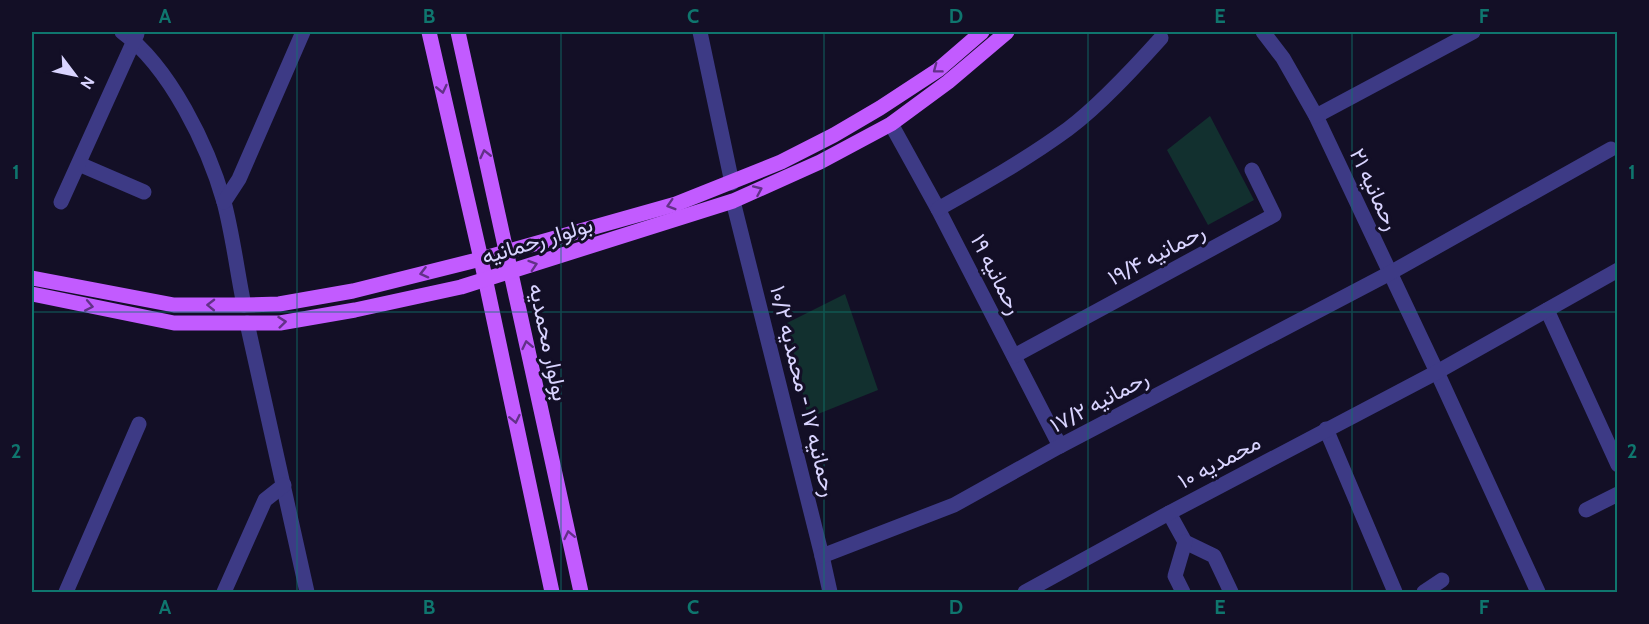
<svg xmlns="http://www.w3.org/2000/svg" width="1649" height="624" viewBox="0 0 1649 624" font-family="Cabin,Vazirmatn,sans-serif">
  <rect width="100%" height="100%" fill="#130f26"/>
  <!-- green -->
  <g fill="#12302f">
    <polygon points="1210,116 1254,200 1208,225 1167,150"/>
    <polygon points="845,294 878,390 808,418 787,323"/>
  </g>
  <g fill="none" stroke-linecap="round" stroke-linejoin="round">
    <!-- minor -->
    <g stroke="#3d3a85" stroke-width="15">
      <path d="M122,32C170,67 208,146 224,202C233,236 237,271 244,305"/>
      <polyline points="700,32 732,183"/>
      <polyline points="1263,32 1283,58 1316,116 1437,372 1538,592"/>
      <polyline points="1316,116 1473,32"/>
      <polyline points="891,124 938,209 1060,446"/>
      <polyline points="79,164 144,192"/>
      <polyline points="733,201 822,556 830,592"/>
      <polyline points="61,202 137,34"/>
      <polyline points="224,202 239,179 303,32"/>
      <path d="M938,209C983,184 1027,159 1068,129C1100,105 1134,68 1161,38"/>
      <polyline points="1547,310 1618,465"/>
      <polyline points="247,323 307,592"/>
      <polyline points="1014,356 1274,215 1252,170"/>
      <polyline points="1326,429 1395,592"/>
      <polyline points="1586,510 1618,494"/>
      <polyline points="1169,513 1185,542 1214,556 1231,592"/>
      <polyline points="822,556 954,505 1060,446 1390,273 1611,149"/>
      <polyline points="66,592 139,424"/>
      <polyline points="224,592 265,500 284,485"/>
      <polyline points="1025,592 1169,513 1437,372 1618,270"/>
      <polyline points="1183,592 1175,576 1185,542"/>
      <polyline points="1424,592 1442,580"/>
    </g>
    <!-- major -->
    <g stroke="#c25bff" stroke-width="15">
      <polyline points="429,32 481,259 552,592"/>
      <polyline points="458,32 581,592"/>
      <polyline points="32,278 174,305 244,305 279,304 353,291 481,259 676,204 781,162 834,135 880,108 938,70 982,32"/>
      <polyline points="32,294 174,323 280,323 355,310 461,287 733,201 820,162 891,124 948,82 1007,32"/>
    </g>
  </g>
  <!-- one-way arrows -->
  <defs><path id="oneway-chevron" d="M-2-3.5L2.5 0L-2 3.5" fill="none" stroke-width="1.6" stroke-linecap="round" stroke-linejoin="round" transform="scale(1.5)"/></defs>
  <g stroke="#623188">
    <use href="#oneway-chevron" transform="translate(937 69) rotate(143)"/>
    <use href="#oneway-chevron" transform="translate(442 89) rotate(77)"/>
    <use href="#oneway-chevron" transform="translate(485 154) rotate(-103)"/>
    <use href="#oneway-chevron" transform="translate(758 190) rotate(-24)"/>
    <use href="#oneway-chevron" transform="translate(671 205) rotate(163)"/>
    <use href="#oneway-chevron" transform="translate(533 265) rotate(-18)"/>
    <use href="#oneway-chevron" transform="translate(424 273) rotate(166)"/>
    <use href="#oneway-chevron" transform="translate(211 305) rotate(-179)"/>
    <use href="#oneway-chevron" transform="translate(89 306) rotate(11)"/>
    <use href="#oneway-chevron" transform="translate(282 322) rotate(-6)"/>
    <use href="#oneway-chevron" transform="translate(527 345) rotate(-102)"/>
    <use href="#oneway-chevron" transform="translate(515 419) rotate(78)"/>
    <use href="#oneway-chevron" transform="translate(569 535) rotate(-102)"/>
  </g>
  <!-- grid -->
  <path fill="none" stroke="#0f766e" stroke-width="1.5" stroke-opacity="0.55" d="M297,32V592M561,32V592M824,32V592M1088,32V592M1352,32V592M32,312H1618"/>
  <g text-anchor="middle" stroke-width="6" stroke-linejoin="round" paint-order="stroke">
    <!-- street labels -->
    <g font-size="22" fill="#d9d4ff" stroke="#130f26">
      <text transform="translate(1375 189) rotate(65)" y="8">رحمانیه ۲۱</text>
      <text transform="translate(537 240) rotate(-17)" y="8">بولوار رحمانیه</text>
      <text transform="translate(1156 254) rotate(-28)" y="8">رحمانیه ۱۹/۴</text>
      <text transform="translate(997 274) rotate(63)" y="8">رحمانیه ۱۹</text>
      <text transform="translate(549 342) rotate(78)" y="8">بولوار محمدیه</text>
      <text transform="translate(804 391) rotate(76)" y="8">رحمانیه ۱۷ - محمدیه ۱۰/۲</text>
      <text transform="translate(1099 401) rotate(-28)" y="8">رحمانیه ۱۷/۲</text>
      <text transform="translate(1219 461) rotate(-28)" y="8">محمدیه ۱۰</text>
    </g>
  </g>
  <!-- border -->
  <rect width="1649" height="624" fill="none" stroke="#130f26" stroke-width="66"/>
  <!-- north arrow -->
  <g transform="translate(75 75) rotate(122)" stroke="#130f26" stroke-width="4.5" paint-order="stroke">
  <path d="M0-4.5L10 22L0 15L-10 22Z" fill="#d9d4ff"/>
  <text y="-9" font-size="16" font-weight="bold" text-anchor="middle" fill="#d9d4ff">N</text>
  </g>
  <rect x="33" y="33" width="1583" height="558" fill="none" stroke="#0f766e" stroke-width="2"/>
  <g font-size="20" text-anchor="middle" font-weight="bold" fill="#0f766e">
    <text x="165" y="23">A</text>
    <text x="429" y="23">B</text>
    <text x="693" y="23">C</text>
    <text x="956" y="23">D</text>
    <text x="1220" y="23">E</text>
    <text x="1484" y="23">F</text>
    <text x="16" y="179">1</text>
    <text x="1632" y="179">1</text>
    <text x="16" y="458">2</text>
    <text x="1632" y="458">2</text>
    <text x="165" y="614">A</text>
    <text x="429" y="614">B</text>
    <text x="693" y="614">C</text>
    <text x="956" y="614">D</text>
    <text x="1220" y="614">E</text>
    <text x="1484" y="614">F</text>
  </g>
</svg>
